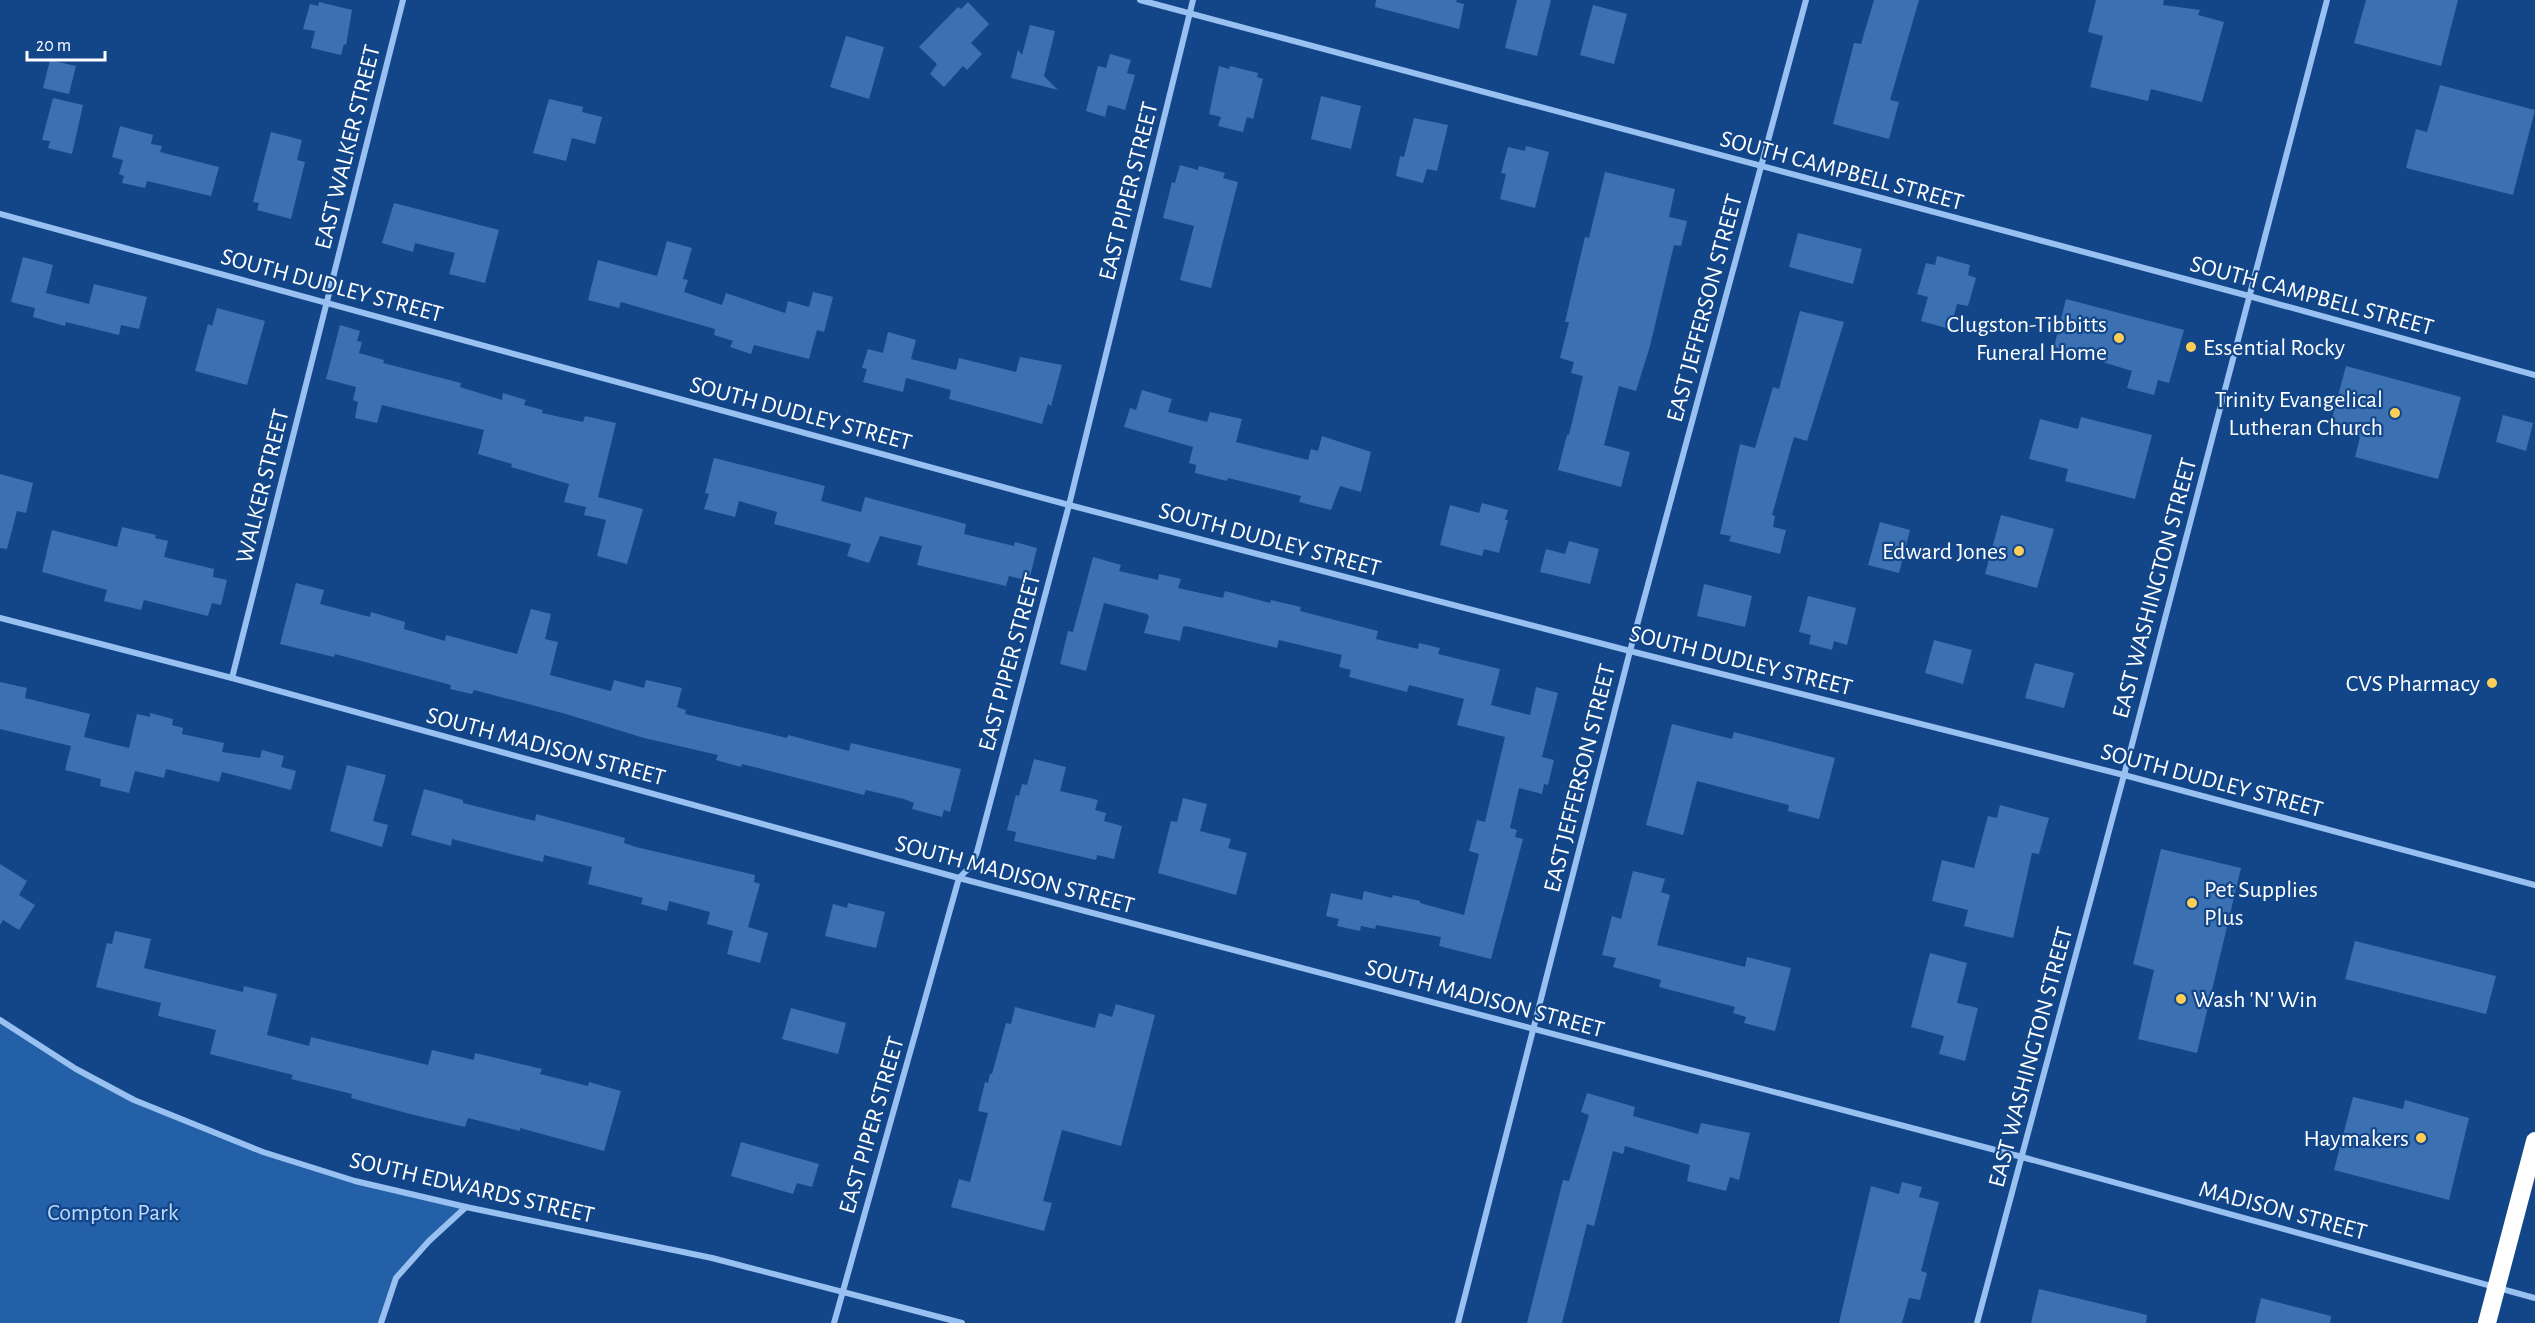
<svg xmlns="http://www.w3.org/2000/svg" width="2535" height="1323" viewBox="0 0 2535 1323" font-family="'Alegreya Sans',sans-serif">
  <rect width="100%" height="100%" fill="#124689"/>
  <!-- green -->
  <polygon fill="#2460a8" points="0,1020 76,1069 134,1100 263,1152 355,1181 466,1207 396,1278 381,1323 0,1323"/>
  <!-- building -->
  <g fill="#3b70b2">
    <polygon points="1376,0 1457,0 1456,2 1464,4 1459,29 1375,7"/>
    <polygon points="1517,0 1551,0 1537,56 1505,48"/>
    <polygon points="1874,0 1919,0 1890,100 1899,102 1889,139 1833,124 1854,43 1861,44"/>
    <polygon points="2096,0 2164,0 2163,5 2200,10 2198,15 2224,22 2202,102 2151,89 2148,101 2090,87 2103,36 2088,32"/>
    <polygon points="2366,0 2458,0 2441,66 2354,43"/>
    <polygon points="319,2 352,10 346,45 344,44 341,55 311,48 315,31 303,29 310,4 318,6"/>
    <polygon points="968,2 989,24 971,43 982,54 967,70 963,66 944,87 930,74 937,64 919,47 958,7 961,9"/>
    <polygon points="1593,5 1627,14 1614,64 1580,55"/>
    <polygon points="1030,25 1055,31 1044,76 1058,90 1011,78 1018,50 1022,55"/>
    <polygon points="846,36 884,47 869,99 830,87"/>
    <polygon points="1110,54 1131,60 1127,73 1135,75 1125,110 1108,105 1105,117 1086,111 1098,66 1106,68"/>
    <polygon points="50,60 76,66 69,94 43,88"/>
    <polygon points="1219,66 1229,69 1230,66 1258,73 1257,77 1263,79 1253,119 1247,117 1243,132 1218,126 1221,117 1209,114"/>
    <polygon points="2440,85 2535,110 2513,195 2406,168 2416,129 2427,132"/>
    <polygon points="1321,96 1361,106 1351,149 1311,139"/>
    <polygon points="53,98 83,105 72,154 48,148 50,141 42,140"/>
    <polygon points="549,99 583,107 582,112 602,117 595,144 572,138 566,161 533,153"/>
    <polygon points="1414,118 1448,125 1437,171 1427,169 1423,183 1396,176 1400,156 1404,157"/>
    <polygon points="120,126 153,135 151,144 162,146 160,152 219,167 211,196 147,181 145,188 122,183 124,176 119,174 123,160 112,157"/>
    <polygon points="271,132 302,140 297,160 305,162 291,219 257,210 259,203 253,202"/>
    <polygon points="1526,146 1549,152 1535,208 1500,199 1506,174 1501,173 1508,147 1525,151"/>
    <polygon points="1180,165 1198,170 1199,166 1225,173 1223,178 1238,182 1211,288 1180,280 1194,226 1163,218 1172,182 1175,183"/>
    <polygon points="1605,172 1675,189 1669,217 1687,221 1681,246 1674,245 1650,346 1636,391 1619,386 1604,445 1630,452 1621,487 1558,470 1567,435 1569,435 1583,376 1571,373 1574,362 1560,358 1569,322 1565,322 1585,237 1589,238"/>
    <polygon points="394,203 499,230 485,283 449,274 455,253 415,243 413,252 382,243"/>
    <polygon points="1798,233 1862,249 1853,284 1789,267"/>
    <polygon points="667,241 692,248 683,279 688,280 684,292 722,305 726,293 785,313 788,301 809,307 813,292 833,297 824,332 817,330 809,359 754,345 751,354 730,347 733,341 714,335 715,329 621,302 619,308 588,300 598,260 657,276"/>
    <polygon points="1937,256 1970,265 1968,275 1976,278 1968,306 1957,304 1950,329 1921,321 1928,297 1917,294 1926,263 1935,265"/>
    <polygon points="23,257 53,265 46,293 89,304 94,284 147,297 139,329 121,325 119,335 66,322 65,326 33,317 35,308 11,302"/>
    <polygon points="2066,299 2184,330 2169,383 2158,380 2154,395 2127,388 2132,371 2054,347"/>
    <polygon points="217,308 265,321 247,385 195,371 208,324 212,326"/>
    <polygon points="1800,311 1844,322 1807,441 1794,437 1772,515 1775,516 1773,527 1786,530 1780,554 1729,541 1731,536 1720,534 1740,444 1755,448 1773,387 1779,389"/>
    <polygon points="340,325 360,331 357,341 362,342 359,353 384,360 383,363 461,383 460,387 502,400 503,393 526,400 524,405 543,410 542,413 583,422 585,416 616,423 598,497 643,509 627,564 597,556 606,520 584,515 586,507 564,502 569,484 511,467 512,464 478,454 484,430 382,405 377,423 355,418 358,402 353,400 356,387 326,379"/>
    <polygon points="888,332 916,340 911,359 956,370 959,358 1016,372 1020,357 1062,365 1051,406 1048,404 1042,424 949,399 951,390 906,378 903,392 863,382 867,369 862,368 868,349 883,353"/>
    <polygon points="2346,366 2461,397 2438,479 2355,457 2360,437 2329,429"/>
    <polygon points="1142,390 1172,399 1168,412 1207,422 1210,412 1242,419 1236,442 1308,460 1311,449 1318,451 1322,436 1371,452 1361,492 1340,486 1331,510 1299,502 1301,496 1228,478 1227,481 1195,473 1196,465 1189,463 1193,447 1124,427 1130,408 1136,410"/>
    <polygon points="2503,415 2533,423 2526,451 2496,442"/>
    <polygon points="2081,417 2152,435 2135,499 2065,481 2068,469 2029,459 2040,419 2078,429"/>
    <polygon points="714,458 825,486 821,501 861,512 865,497 966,524 964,534 1014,546 1015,542 1037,548 1029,581 1009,576 1006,586 917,565 922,546 880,536 869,563 847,556 851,544 774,524 777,512 739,501 735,517 704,509 709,494 705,493"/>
    <polygon points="0,474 33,483 26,513 17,511 7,549 0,548"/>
    <polygon points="1482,503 1508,510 1505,520 1508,520 1499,553 1484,549 1482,556 1440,545 1450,505 1479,513"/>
    <polygon points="2001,515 2054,529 2037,588 1985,574"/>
    <polygon points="1880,522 1910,530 1899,573 1868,565"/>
    <polygon points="122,527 156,535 155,538 168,541 164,557 214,569 213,577 227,580 221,605 212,603 208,616 144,600 141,610 104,601 107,590 42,572 52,530 117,547"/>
    <polygon points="1569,541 1599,549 1590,584 1540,572 1546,549 1565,554"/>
    <polygon points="1093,557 1121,565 1119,571 1158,580 1159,574 1181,579 1178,588 1223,598 1225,591 1270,603 1271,600 1301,607 1300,611 1378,631 1376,639 1418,649 1419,643 1440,648 1438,654 1500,669 1491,705 1530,715 1536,687 1558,693 1542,757 1554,760 1548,785 1544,784 1542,794 1519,788 1510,828 1517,830 1515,837 1523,839 1491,959 1439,946 1441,937 1376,925 1375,929 1361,926 1360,931 1337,926 1339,919 1326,916 1331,893 1362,900 1364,891 1392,898 1393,895 1420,901 1420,903 1464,915 1479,854 1469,851 1477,820 1485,822 1505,737 1457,725 1464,699 1409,685 1407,692 1349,677 1351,670 1339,667 1342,655 1279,640 1277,648 1186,626 1183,627 1180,641 1144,633 1149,616 1147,614 1104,603 1086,671 1060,664 1068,631 1073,632"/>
    <polygon points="296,583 324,590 320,604 370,617 371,612 405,622 404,629 445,641 446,635 517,654 531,609 551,614 545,639 558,642 550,675 611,691 614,680 644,688 646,680 682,688 677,707 686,710 685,714 787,738 788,735 849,751 851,743 961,769 950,812 944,810 942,817 912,809 914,803 904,799 866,790 864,795 742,764 741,767 716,760 718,755 644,738 566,714 474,690 472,694 450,689 451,685 335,654 334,657 280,644"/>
    <polygon points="1704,584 1752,596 1745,627 1697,616"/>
    <polygon points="1808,596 1856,608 1847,645 1834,641 1832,650 1809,644 1811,635 1799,632"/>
    <polygon points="1934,640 1972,650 1963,684 1925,673"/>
    <polygon points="2035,663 2074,673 2064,708 2025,698"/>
    <polygon points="0,682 27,688 25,698 90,714 84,737 129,748 137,714 150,717 150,713 173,719 172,725 183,728 182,734 224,743 222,752 260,758 262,750 284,756 281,767 296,771 291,790 222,772 219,782 166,769 164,778 135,771 129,793 100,786 101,779 65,770 71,746 0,729"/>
    <polygon points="1672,724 1732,739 1734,732 1835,758 1819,819 1788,811 1789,805 1697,781 1683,835 1646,825"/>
    <polygon points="1034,759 1066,767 1060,791 1098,800 1095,810 1106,813 1104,821 1122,826 1114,859 1097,855 1096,860 1014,841 1016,832 1007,830 1016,795 1019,796 1022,784 1027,785"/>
    <polygon points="347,765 386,775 373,821 388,825 382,847 330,831"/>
    <polygon points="424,789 463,800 463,803 535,821 536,814 577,825 625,838 624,843 636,847 755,875 754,882 760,884 748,927 768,933 760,963 727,954 733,931 707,924 710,912 669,901 667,911 641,904 643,898 588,884 592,867 544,855 543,862 452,839 451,846 411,835"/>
    <polygon points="1183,798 1207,804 1200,831 1231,839 1228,848 1247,853 1236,895 1158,873 1171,821 1177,822"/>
    <polygon points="2000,805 2049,818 2039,854 2032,853 2013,938 1964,926 1968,910 1932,901 1942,860 1974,868 1988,816 1997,818"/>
    <polygon points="2161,849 2241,868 2197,1053 2138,1039 2154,970 2133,964"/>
    <polygon points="0,864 27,881 19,895 35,905 19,930 3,920 0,925"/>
    <polygon points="1633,871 1665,879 1661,892 1670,895 1657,945 1745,967 1747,957 1791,968 1775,1031 1744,1023 1746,1017 1733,1013 1735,1007 1659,987 1661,980 1613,967 1616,958 1602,955 1612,916 1621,919"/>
    <polygon points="848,903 885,912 876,948 825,936 833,904 847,908"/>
    <polygon points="115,931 151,939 144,968 243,992 244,986 277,994 267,1035 309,1046 311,1037 428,1065 432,1050 474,1060 475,1053 542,1069 540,1074 588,1086 589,1082 621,1091 604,1151 520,1128 520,1131 468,1118 465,1127 410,1114 351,1098 352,1094 291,1079 293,1075 210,1054 216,1030 158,1016 161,1003 96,987 107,943 112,944"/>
    <polygon points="2355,941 2496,976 2486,1014 2345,979"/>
    <polygon points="1930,953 1967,963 1957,1003 1978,1008 1965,1061 1939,1054 1944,1036 1911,1027"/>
    <polygon points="1116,1004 1155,1015 1121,1146 1062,1130 1043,1201 1052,1203 1044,1231 951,1207 959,1179 970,1182 988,1113 978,1111 985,1082 988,1083 990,1074 992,1074 1006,1023 1011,1024 1015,1007 1095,1028 1099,1013 1112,1017"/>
    <polygon points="791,1008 846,1023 838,1054 782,1039"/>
    <polygon points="1587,1093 1635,1107 1633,1116 1698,1134 1701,1123 1750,1133 1739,1180 1730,1177 1726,1191 1687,1181 1690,1165 1625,1146 1623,1154 1613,1151 1594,1226 1587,1224 1562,1323 1527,1323 1563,1180 1569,1181 1589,1115 1581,1112"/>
    <polygon points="2353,1097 2403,1109 2405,1100 2469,1118 2449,1200 2334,1170"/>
    <polygon points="741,1142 819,1164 812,1187 797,1183 793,1194 731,1176"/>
    <polygon points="1902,1182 1922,1187 1919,1197 1939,1202 1921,1271 1927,1273 1920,1300 1909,1298 1902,1323 1839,1323 1871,1186 1899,1194"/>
    <polygon points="2039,1289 2147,1315 2146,1323 2031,1323"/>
    <polygon points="2261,1298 2331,1316 2330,1323 2255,1323"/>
  </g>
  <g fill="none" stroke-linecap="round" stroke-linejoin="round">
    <!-- street -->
    <g stroke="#98c0f0" stroke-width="6">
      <polyline points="1140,0 2249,296 2535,375"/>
      <polyline points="0,214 1069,505 1630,651 2124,775 2535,885"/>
      <polyline points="0,618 232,678 959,878 2022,1157 2535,1298"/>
      <polyline points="232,678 403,0"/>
      <polyline points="0,1020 76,1069 134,1100 263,1152 355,1181 466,1207 712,1258 962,1323"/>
      <polyline points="381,1323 396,1278 429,1241 466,1207"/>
      <polyline points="834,1323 959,878 971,866 977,852 1069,505 1193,0"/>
      <polyline points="1458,1323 1630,651 1806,0"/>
      <polyline points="1977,1323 2124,775 2327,0"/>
    </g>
    <!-- highway -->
    <polyline stroke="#fff" stroke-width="18" points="2487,1323 2535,1141"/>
  </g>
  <!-- markers -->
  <g fill="#ffce57" stroke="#124689" stroke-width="2">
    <circle cx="2119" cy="338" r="6"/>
    <circle cx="2191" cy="347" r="6"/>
    <circle cx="2395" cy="413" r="6"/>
    <circle cx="2019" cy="551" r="6"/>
    <circle cx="2492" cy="683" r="6"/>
    <circle cx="2192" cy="903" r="6"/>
    <circle cx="2181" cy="999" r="6"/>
    <circle cx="2421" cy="1138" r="6"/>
  </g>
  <g text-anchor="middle" stroke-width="4.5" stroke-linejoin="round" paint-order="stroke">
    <!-- street labels -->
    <g font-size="24" fill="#fff" stroke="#124689">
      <text transform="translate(347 147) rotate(-76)" y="8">EAST WALKER STREET</text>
      <text transform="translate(1842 170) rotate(15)" y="8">SOUTH CAMPBELL STREET</text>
      <text transform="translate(1128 191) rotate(-76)" y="8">EAST PIPER STREET</text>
      <text transform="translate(332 285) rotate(15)" y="8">SOUTH DUDLEY STREET</text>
      <text transform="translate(2312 295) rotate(15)" y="8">SOUTH CAMPBELL STREET</text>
      <text transform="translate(1704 308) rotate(-75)" y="8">EAST JEFFERSON STREET</text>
      <text transform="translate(801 413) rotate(15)" y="8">SOUTH DUDLEY STREET</text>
      <text transform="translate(262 486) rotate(-76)" y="8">WALKER STREET</text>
      <text transform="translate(1270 539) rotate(15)" y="8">SOUTH DUDLEY STREET</text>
      <text transform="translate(2154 588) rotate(-75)" y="8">EAST WASHINGTON STREET</text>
      <text transform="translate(1741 660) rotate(14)" y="8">SOUTH DUDLEY STREET</text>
      <text transform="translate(1009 662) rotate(-75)" y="8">EAST PIPER STREET</text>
      <text transform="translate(546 746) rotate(15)" y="8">SOUTH MADISON STREET</text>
      <text transform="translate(1579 778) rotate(-76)" y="8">EAST JEFFERSON STREET</text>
      <text transform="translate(2212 780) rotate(15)" y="8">SOUTH DUDLEY STREET</text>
      <text transform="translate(1015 874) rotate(15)" y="8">SOUTH MADISON STREET</text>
      <text transform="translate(1485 998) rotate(15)" y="8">SOUTH MADISON STREET</text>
      <text transform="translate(2030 1057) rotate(-75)" y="8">EAST WASHINGTON STREET</text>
      <text transform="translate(871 1125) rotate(-74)" y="8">EAST PIPER STREET</text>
      <text transform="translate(472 1187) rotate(13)" y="8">SOUTH EDWARDS STREET</text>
      <text transform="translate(2283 1210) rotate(15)" y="8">MADISON STREET</text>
    </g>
    <!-- poi labels -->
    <g font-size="24" fill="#fff" stroke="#124689" text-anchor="end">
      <text x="2107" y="332">Clugston-Tibbitts<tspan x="2107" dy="28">Funeral Home</tspan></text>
      <text x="2203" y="355" text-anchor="start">Essential Rocky</text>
      <text x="2383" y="407">Trinity Evangelical<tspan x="2383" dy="28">Lutheran Church</tspan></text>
      <text x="2007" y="559">Edward Jones</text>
      <text x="2480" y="691">CVS Pharmacy</text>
      <text x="2204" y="897" text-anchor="start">Pet Supplies<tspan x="2204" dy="28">Plus</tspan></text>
      <text x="2193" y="1007" text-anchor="start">Wash 'N' Win</text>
      <text x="2409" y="1146">Haymakers</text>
    </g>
    <!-- park labels -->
    <g font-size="24" fill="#bedafc" stroke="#124689">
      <text x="113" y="1220">Compton Park</text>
    </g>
  </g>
  <!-- scale -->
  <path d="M27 51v9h78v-9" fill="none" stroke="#ffffff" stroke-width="3"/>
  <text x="36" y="51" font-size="18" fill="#ffffff" stroke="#124689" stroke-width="4.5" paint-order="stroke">20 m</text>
</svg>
